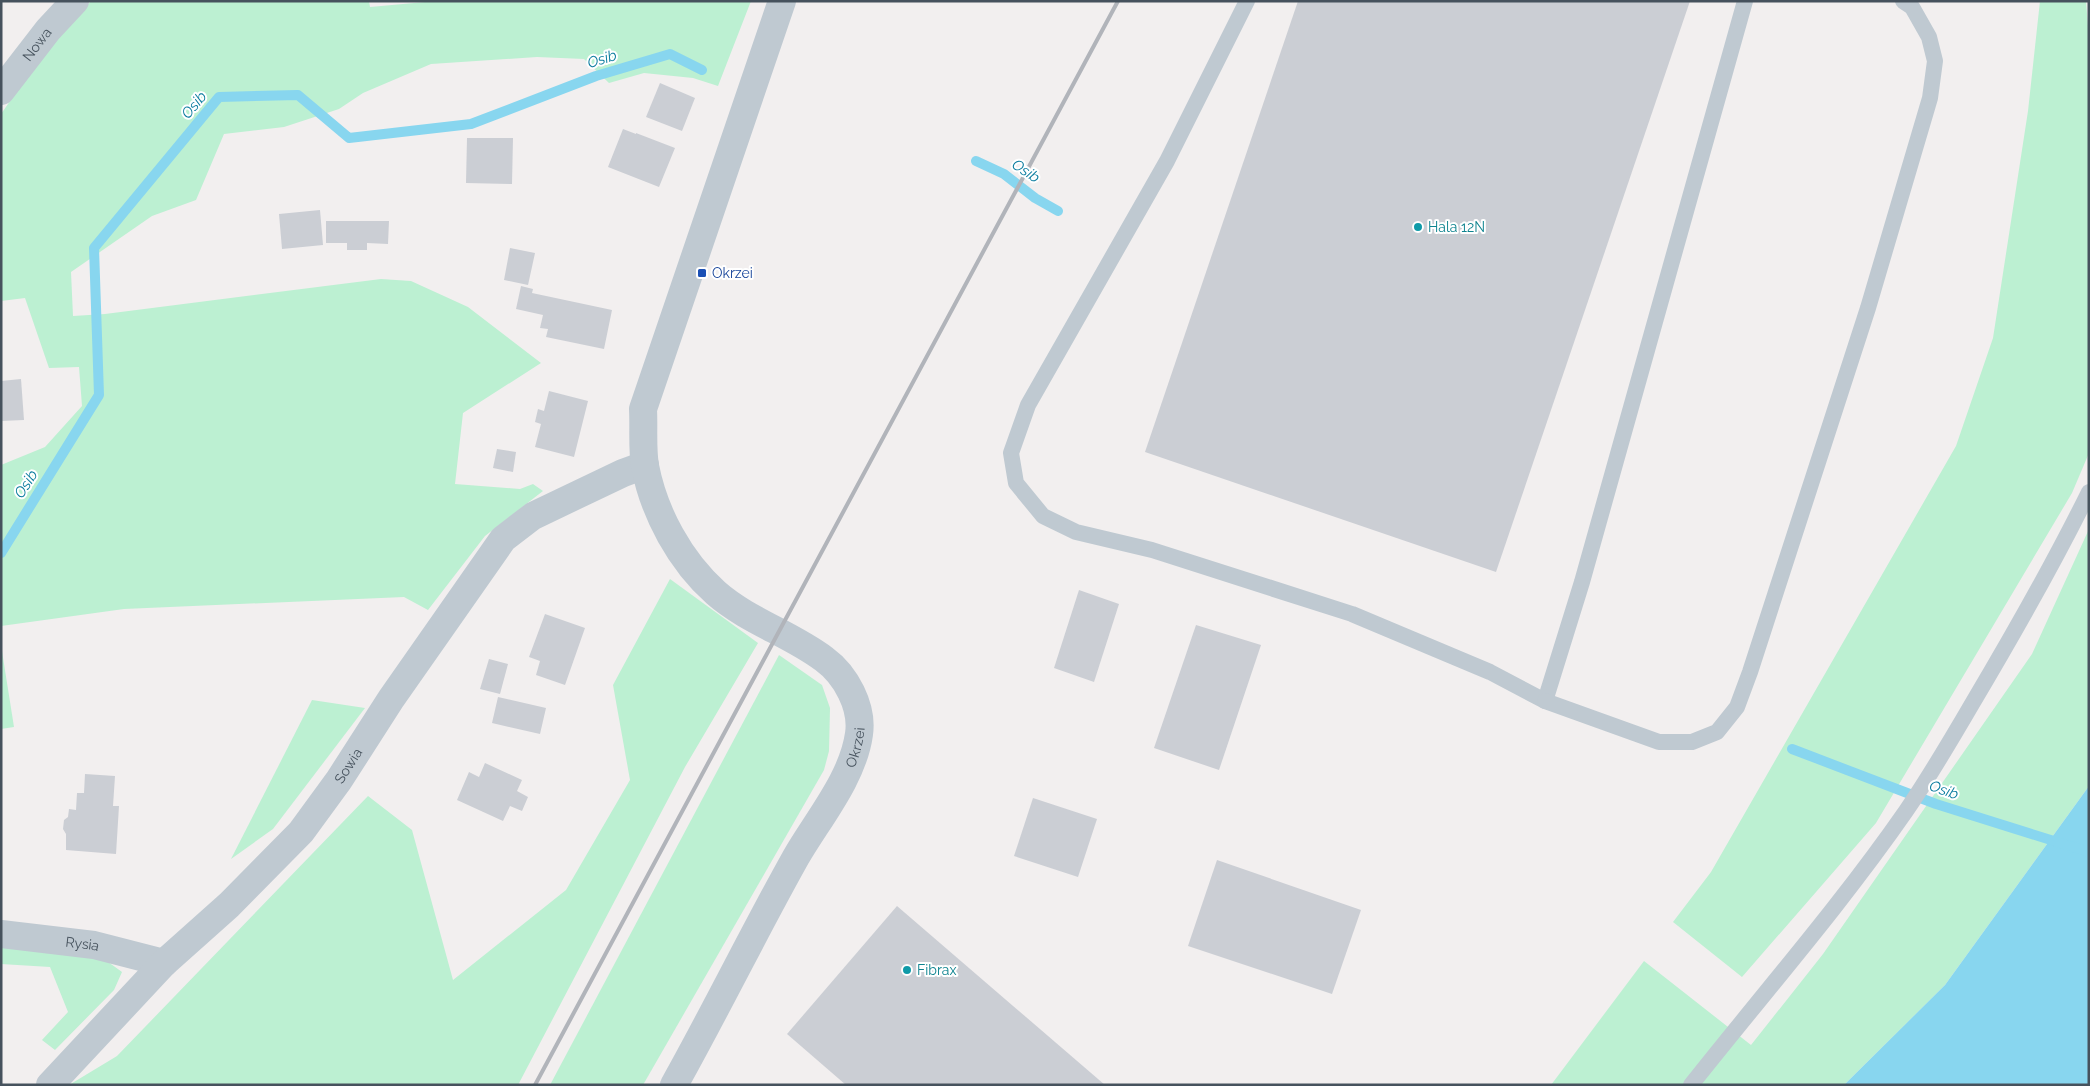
<svg xmlns="http://www.w3.org/2000/svg" width="2090" height="1086" viewBox="0 0 2090 1086" font-family="Raleway,sans-serif">
  <rect width="100%" height="100%" fill="#f2efef"/>
  <!-- green -->
  <g fill="#bcf0d2">
    <polygon points="91,1 369,1 370,7 436,1 751,1 718,86 693,78 644,73 609,83 584,59 537,57 431,64 363,93 339,109 284,127 224,134 196,200 152,216 71,272 73,316 105,314 381,279 411,281 468,307 541,363 463,413 455,484 520,489 533,484 543,491 485,536 428,610 404,597 381,598 124,609 1,626 1,465 45,447 82,406 79,367 49,368 25,298 1,301 1,114 40,58"/>
    <polygon points="2040,1 2086,1 2089,38 2089,453 2072,493 1876,823 1742,977 1673,922 1711,872 1956,446 1993,338 2028,111"/>
    <polygon points="2089,529 2089,786 1945,985 1844,1085 1551,1085 1644,961 1751,1045 1823,954 2032,654"/>
    <polygon points="670,579 758,643 685,767 518,1085 69,1085 117,1056 368,796 412,830 453,980 566,890 630,780 613,685"/>
    <polygon points="1,645 14,727 1,729"/>
    <polygon points="779,655 822,685 830,708 829,751 824,770 643,1085 550,1085"/>
    <polygon points="312,700 365,708 273,829 231,859"/>
    <polygon points="40,947 97,954 122,972 114,990 55,1050 42,1040 68,1012 50,967 1,964 1,948"/>
  </g>
  <!-- water -->
  <polygon fill="#88d6ef" points="2089,786 2089,1085 1844,1085 1945,985"/>
  <g fill="none" stroke-linecap="round" stroke-linejoin="round">
    <!-- stream -->
    <g stroke="#88d6ef" stroke-width="10">
      <polyline points="976,161 1004,174 1035,198 1058,211"/>
      <polyline points="1,553 99,395 94,248 219,97 298,95 349,138 471,124 596,76 670,54 702,70"/>
      <polyline points="1792,749 1936,804 2089,852"/>
    </g>
  </g>
  <!-- building -->
  <g fill="#cbced4">
    <polygon points="1298,1 1690,1 1496,572 1145,452"/>
    <polygon points="660,83 695,98 682,131 646,117"/>
    <polygon points="623,129 636,134 636,133 675,148 659,187 608,167"/>
    <polygon points="467,138 513,138 512,184 466,183"/>
    <polygon points="320,210 323,245 282,249 279,214"/>
    <polygon points="326,221 389,221 388,244 367,243 367,250 347,250 347,243 326,243"/>
    <polygon points="510,248 535,253 528,285 504,280"/>
    <polygon points="521,286 533,289 532,293 612,310 604,349 546,337 548,329 540,328 543,315 516,309"/>
    <polygon points="21,379 24,420 1,421 1,381"/>
    <polygon points="549,391 588,401 574,457 535,447 541,424 535,422 538,409 544,411"/>
    <polygon points="497,449 516,452 513,472 493,468"/>
    <polygon points="1079,590 1119,604 1094,682 1054,668"/>
    <polygon points="545,614 585,628 565,685 536,675 540,661 529,657"/>
    <polygon points="1196,625 1261,645 1219,770 1154,748"/>
    <polygon points="489,659 508,664 500,694 480,689"/>
    <polygon points="498,697 546,708 540,734 492,723"/>
    <polygon points="485,763 522,780 517,791 528,797 522,811 510,806 503,821 457,800 469,772 479,777"/>
    <polygon points="85,774 115,776 113,806 119,806 116,854 66,850 66,834 63,829 64,820 68,817 69,809 76,810 77,793 84,793"/>
    <polygon points="1033,798 1097,819 1078,877 1014,856"/>
    <polygon points="1217,860 1361,910 1332,994 1188,946"/>
    <polygon points="897,906 1105,1085 846,1085 787,1034"/>
  </g>
  <g fill="none" stroke-linecap="round" stroke-linejoin="round">
    <!-- lane -->
    <g stroke="#bfc9d1" stroke-width="16">
      <polyline points="1247,1 1167,161 1028,405 1011,453 1016,483 1043,516 1076,532 1152,550 1352,614 1490,672 1545,701 1582,582 1745,1"/>
      <polyline points="1545,701 1659,742 1692,742 1717,732 1737,707 1750,672 1868,308 1930,98 1935,61 1929,37 1912,7 1903,1"/>
      <path d="M1691,1085C1763,994 1840,906 1906,811C1930,776 1951,740 1972,704C2013,635 2053,565 2089,492"/>
    </g>
    <!-- street -->
    <g stroke="#bfc9d1" stroke-width="28">
      <path id="s1" d="M1,91L48,30L75,1"/>
      <path id="s2" d="M1,934L94,945L164,963"/>
      <path id="s3" d="M50,1085L164,963L229,905L301,832L339,780L391,699L503,539L533,516L623,473L645,465"/>
      <path id="s4" d="M674,1085C716,1010 754,932 796,857C818,819 853,778 859,734C863,707 846,675 824,659C791,634 748,621 716,593C680,561 654,513 645,466C642,448 644,427 643,409L782,1"/>
    </g>
    <!-- rail -->
    <polyline stroke="#b1b4ba" stroke-width="4" points="535,1085 1118,1"/>
  </g>
  <!-- markers -->
  <g fill="#0f9aa8" stroke="#fff" stroke-width="2">
    <circle cx="1418" cy="227" r="5"/>
    <circle cx="907" cy="970" r="5"/>
  </g>
  <rect fill="#1a4fb4" stroke="#fff" stroke-width="2" x="697" y="268" width="10" height="10" rx="2.5"/>
  <g text-anchor="middle" stroke-width="4" stroke-linejoin="round" paint-order="stroke">
    <!-- street labels -->
    <g font-size="14" fill="#46525d" stroke="#fff">
      <text dy="5" stroke="none"><textPath href="#s1" startOffset="59">Nowa</textPath></text>
      <text dy="5" stroke="none"><textPath href="#s4" startOffset="384">Okrzei</textPath></text>
      <text dy="5" stroke="none"><textPath href="#s3" startOffset="438">Sowia</textPath></text>
      <text dy="5" stroke="none"><textPath href="#s2" startOffset="82">Rysia</textPath></text>
    </g>
    <!-- culture labels -->
    <g font-size="14" fill="#0d838f" stroke="#fff" text-anchor="start">
      <text x="1428" y="232">Hala 12N</text>
      <text x="917" y="975">Fibrax</text>
    </g>
    <!-- transit labels -->
    <g font-size="14" fill="#164399" stroke="#fff" text-anchor="start">
      <text x="712" y="278">Okrzei</text>
    </g>
    <!-- water labels -->
    <g font-size="15" font-style="italic" fill="#097b9e" stroke="#fff">
      <text transform="translate(602 59) rotate(-17)" y="5">Osib</text>
      <text transform="translate(194 105) rotate(-50)" y="5">Osib</text>
      <text transform="translate(1026 171) rotate(33)" y="5">Osib</text>
      <text transform="translate(26 484) rotate(-58)" y="5">Osib</text>
      <text transform="translate(1944 790) rotate(19)" y="5">Osib</text>
    </g>
  </g>
  <!-- border -->
  <rect width="2090" height="1086" fill="none" stroke="#46525d" stroke-width="5"/>
</svg>
